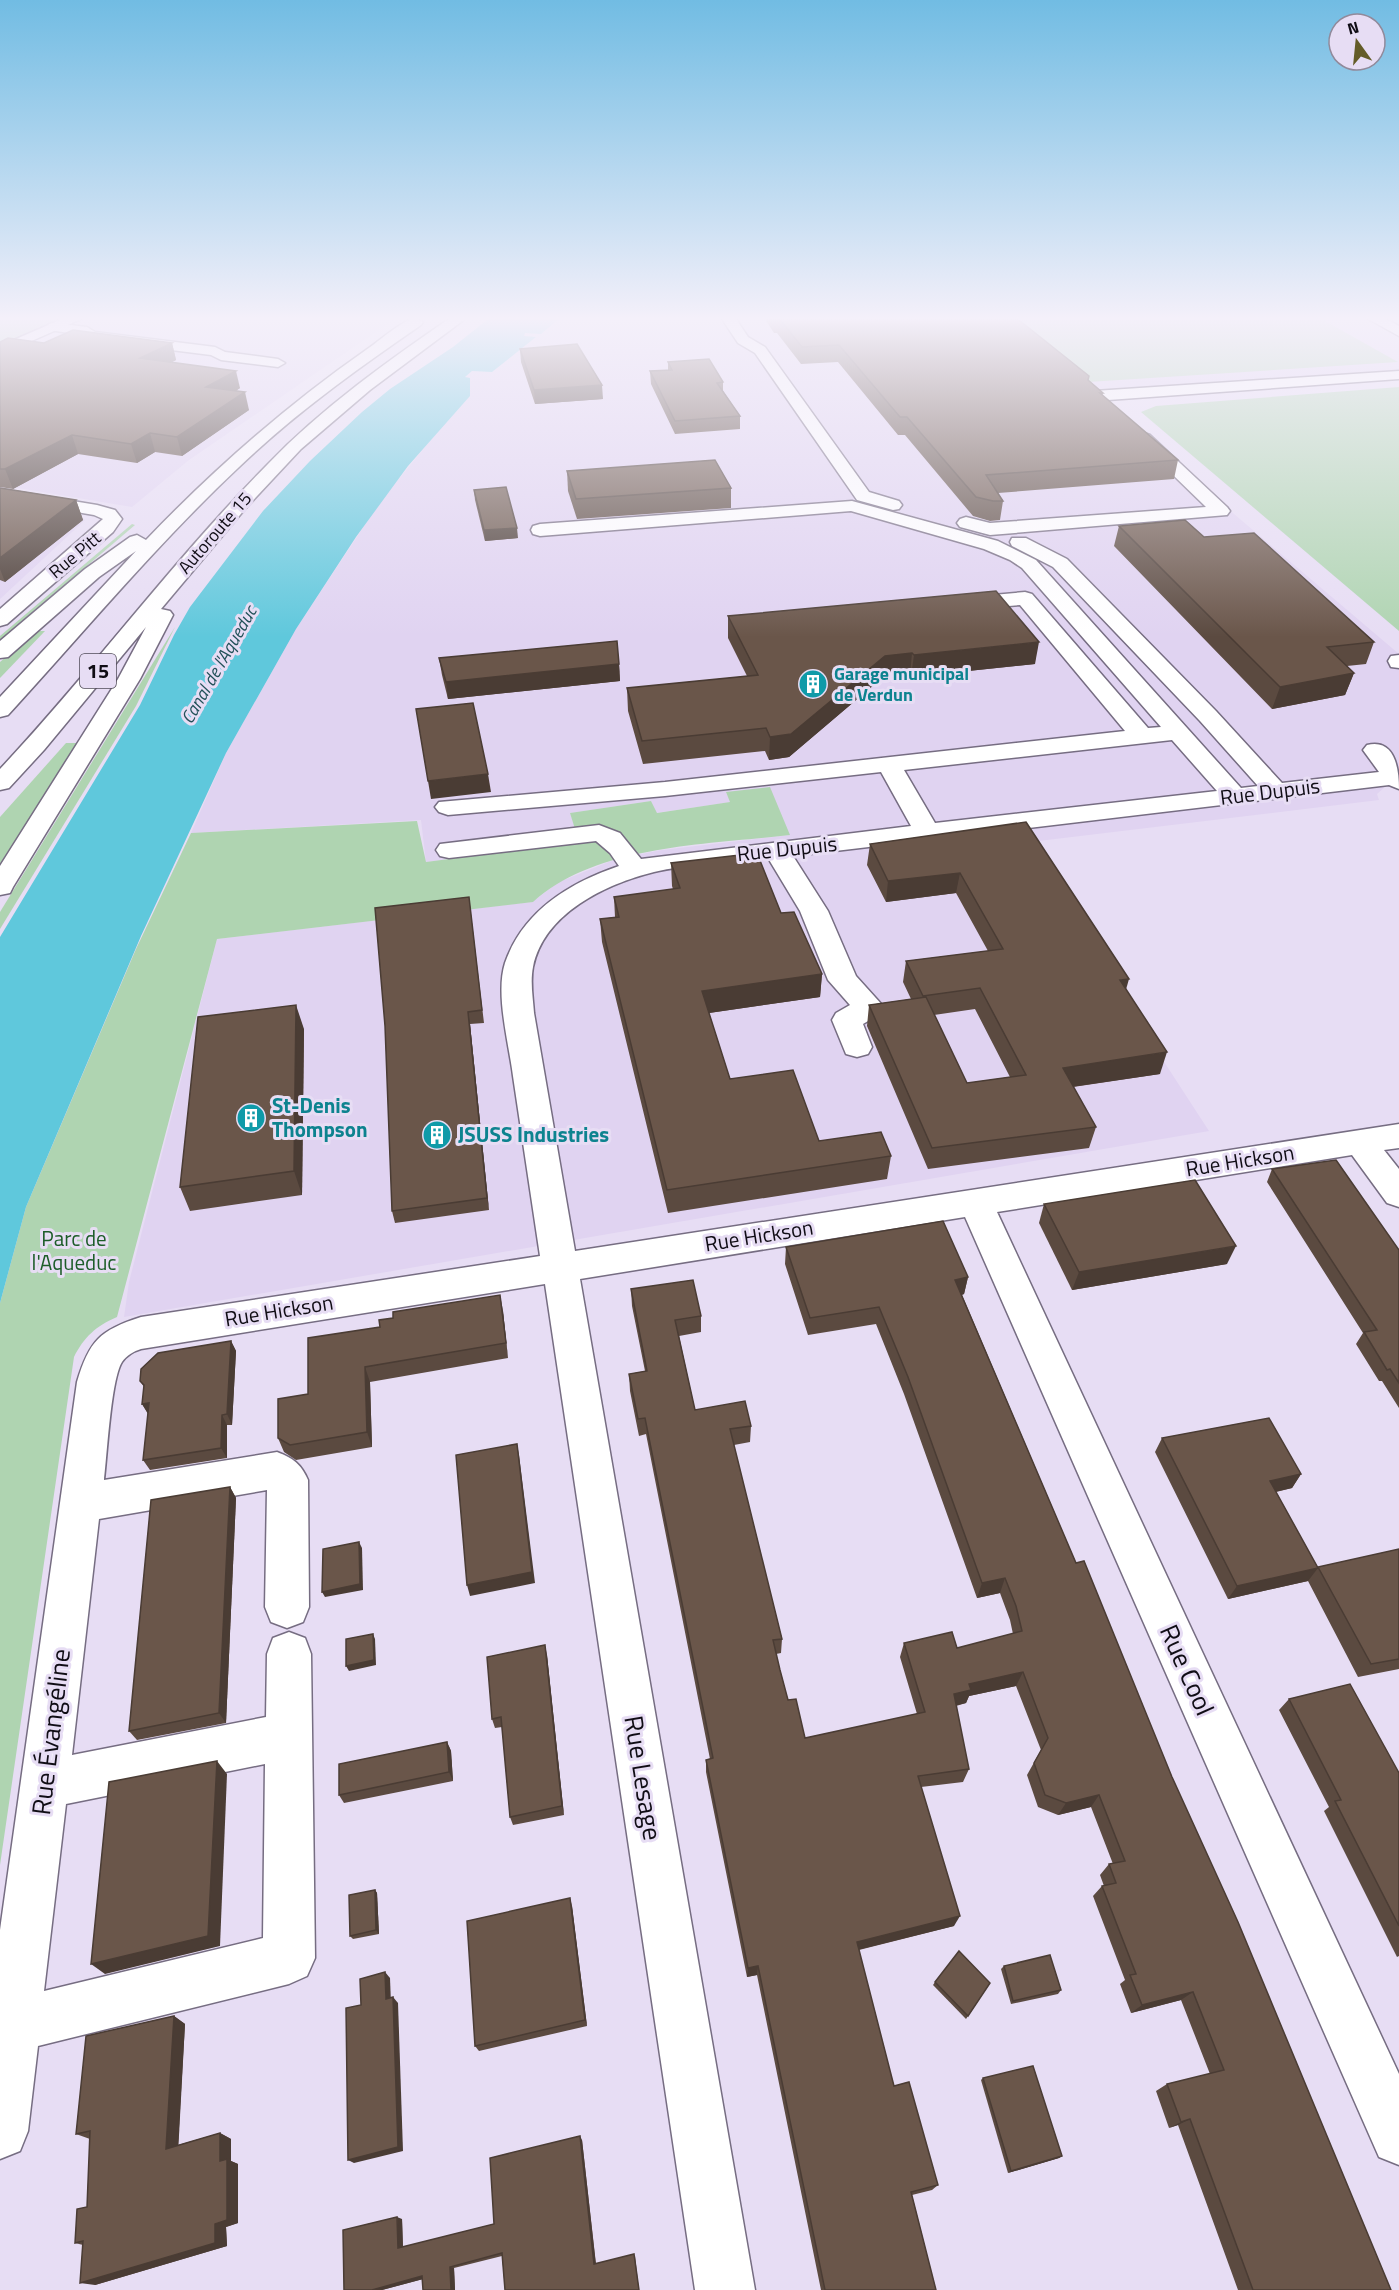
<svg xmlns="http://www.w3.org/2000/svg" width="1399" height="2290" viewBox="0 0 1399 2290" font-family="'Titillium Web',sans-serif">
  <rect width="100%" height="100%" fill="#e7ddf4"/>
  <!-- built -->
  <g fill="#e0d3f1">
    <polygon points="101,316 399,316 189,460 132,507 0,485 0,360"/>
    <polygon points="562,316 1394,316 1399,319 1399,377 1095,396 1399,654 1399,777 1395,778 1377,794 1379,800 1022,843 1209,1131 124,1317 129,1282 217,939 532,902 559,882 616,859 662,850 790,835 726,793 731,802 656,813 651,801 570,813 580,842 426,862 421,820 191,833 226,753 296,629 380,502 434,436 470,396 470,382 465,377 472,371 492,372 502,364 525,333 541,334"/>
    <polygon points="0,503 81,517 85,520 0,599"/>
  </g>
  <!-- green -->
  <g fill="#afd4b1">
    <polygon points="0,316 70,316 0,346"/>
    <polygon points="1006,316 1316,316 1398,362 1088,382"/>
    <polygon points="1399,387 1399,631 1141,412 1156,406"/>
    <polygon points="132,524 135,525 0,640 0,636"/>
    <polygon points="175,627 136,706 0,929 0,912"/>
    <polygon points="37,631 45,631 0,678 0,662"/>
    <polygon points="66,743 77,743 0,864 0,817"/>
    <path d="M770,787L790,835C708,845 598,844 533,902L217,939L117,1317C96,1326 84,1337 74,1357L0,1865V1303L26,1207L136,949L191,833L417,821L426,862L579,842L570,813L651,801L657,813L730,802L726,792Z"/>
  </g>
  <!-- water -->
  <polygon fill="#5fc8dc" points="492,316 562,316 541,334 525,333 524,336 536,337 492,372 472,371 465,377 470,378 470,396 408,466 356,537 296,629 226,753 141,936 26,1207 0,1303 0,937 140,705 174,635 190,607 263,511 310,461 362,412 390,389 453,347"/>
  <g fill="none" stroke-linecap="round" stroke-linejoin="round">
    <!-- minor casing -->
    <g stroke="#766d82" stroke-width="3">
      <g id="minor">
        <polygon points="720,316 734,316 748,337 765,347 869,492 899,501 902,505 899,509 893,510 857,500 755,353 738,343"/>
        <polygon points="1363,316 1380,316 1399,326 1399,336"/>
        <polygon points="54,323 87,327 95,332 215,347 225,352 278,359 285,363 278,367 221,360 211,355 91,340 83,335 49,330 47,327 49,324"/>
        <polygon points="1399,371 1399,379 1094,401 1086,396 1094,391"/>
        <polygon points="1144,433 1150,435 1227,507 1230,511 1227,515 990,535 960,527 957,523 960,519 966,517 990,523 1206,507 1138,441 1136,438"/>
        <polygon points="0,489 97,505 115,510 122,519 113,532 7,624 0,626 0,609 103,519 94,515 0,499"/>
        <path d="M852,501L998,541L1036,560L1241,788L1258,786L1200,721L1053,567L1012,546L1010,542L1012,538H1026L1067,559L1216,711L1282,783L1379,772L1363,750L1367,745C1395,738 1399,769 1399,789L1389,785L793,856L828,911L856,976L884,1007L880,1014L863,1024L872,1047L868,1054L857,1057L846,1054L832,1020L836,1013L850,1005L828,980L800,911L768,858C732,863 688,864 654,872C606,884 544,913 533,967C530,982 533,998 534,1013L575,1251L1399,1124V1148L1384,1150L1399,1169V1207L1387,1203L1352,1155L997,1212L1399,2074V2165L1379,2157L965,1217L580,1279L755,2290H695L545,1284L141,1349C134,1351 126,1356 122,1362C111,1379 107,1456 104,1480L277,1452C293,1458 301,1464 308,1480L309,1607L303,1622L287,1628L271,1622L265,1607L267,1490L99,1519L72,1755L266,1717L267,1654L273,1638L289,1632L305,1638L311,1654L315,1958L307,1976L289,1984L38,2046L28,2131L20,2151L0,2159V1930L77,1382C89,1341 100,1330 141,1317L540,1256C531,1196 522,1136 513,1076C509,1044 495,994 505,963C523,911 569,883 619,866L610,853L596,841L449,858L440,856L436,850L440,844L599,825L620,833L641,859L911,826L881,772L665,796L448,815L439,812L435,807L439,802L665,782L1125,731L1020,605L959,610L952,608L949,604L952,600L959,598L1025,592L1032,594L1148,728L1161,727L1022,568L1010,560L984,549L851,511L540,536L533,534L531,530L533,526L540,524ZM1172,740L1217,791L935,823L904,770ZM265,1764L263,1938L44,1991L66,1804Z"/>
        <polygon points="1399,655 1399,668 1391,667 1388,661 1391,656"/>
      </g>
    </g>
    <!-- major casing -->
    <g stroke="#766d82" stroke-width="3">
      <polygon id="major" points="69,316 88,316 0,355 0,346"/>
    </g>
    <!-- highway casing -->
    <g stroke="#766d82" stroke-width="3">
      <g id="highway">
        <path d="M453,316H469L370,390L301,449L245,509L161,609L170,611L173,615L140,679L13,887L10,893L0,895V866L118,679L146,627L44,750L9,788L0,790V769C93,670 173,560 268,464C323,407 388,361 453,316Z"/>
        <path d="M416,318L423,322L421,325C357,369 294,414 238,468C156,545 84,632 8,715L0,717V697L136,551L99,577L8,657L0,658V641L85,569L130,537L137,535L146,540C214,469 286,406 366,350C381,340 399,322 416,318Z"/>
      </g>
    </g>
    <!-- minor -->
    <use href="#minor" fill="#fff" fill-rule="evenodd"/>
    <!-- major -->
    <use href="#major" fill="#fff" fill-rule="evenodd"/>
    <!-- highway -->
    <use href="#highway" fill="#fff" fill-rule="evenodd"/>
  </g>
  <!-- wall -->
  <g fill="#5b4a40" fill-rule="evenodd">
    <polygon points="763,316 1014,316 1103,393 1102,396 1178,460 1174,479 998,493 1003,501 1000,520 990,521 973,516 905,435 898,435 838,362 801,364 777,333 774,333"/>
    <polygon points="0,342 44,343 172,343 176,360 172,362 240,388 236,391 249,410 182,456 155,452 137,463 78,454 13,489 0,487"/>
    <polygon points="520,349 603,399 535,404 521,362"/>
    <polygon points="668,362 723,382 723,391 740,416 740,429 675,434 651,384 650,371 668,370"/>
    <polygon points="567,471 731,488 731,508 577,519 568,491"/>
    <polygon points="0,488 76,500 83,520 5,582 0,580"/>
    <polygon points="474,490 518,538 485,541 475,500"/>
    <polygon points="1119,526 1204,537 1374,642 1366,664 1347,666 1354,673 1345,695 1272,709 1114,546"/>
    <polygon points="728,616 1035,664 911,677 910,675 882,678 789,757 769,760 765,751 643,764 628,711 627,688 747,676 728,638"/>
    <polygon points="439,658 619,664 620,681 448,699 442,675"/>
    <path d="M1026,822L1126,989L1160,1074L1073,1087L1096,1127L1089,1148L928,1169L867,1026L869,1005L911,999L903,982L906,961L988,951L956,893L886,902L867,865L870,844ZM975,1009L1010,1077L967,1083L934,1015Z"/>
    <polygon points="671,863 781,913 822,974 820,997 709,1013 730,1079 819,1141 891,1156 887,1179 668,1213 602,942 600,919 615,917 614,897 673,889 672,886"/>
    <polygon points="469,897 484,1023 470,1024 489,1210 395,1223 392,1211"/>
    <polygon points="304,1029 302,1195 190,1211 180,1187"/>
    <polygon points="1272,1169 1399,1250 1399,1408 1382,1381 1379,1381 1356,1344 1363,1333 1267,1182"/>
    <polygon points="1044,1204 1227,1264 1072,1290 1039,1223"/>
    <polygon points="786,1247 968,1277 964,1294 962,1295 1076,1563 1172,1777 1391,2290 1238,2290 1178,2125 1169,2128 1156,2091 1167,2084 1210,2074 1181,2000 1131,2013 1120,1984 1125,1980 1093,1896 1102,1886 1104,1886 1100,1875 1109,1864 1113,1864 1091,1807 1058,1815 1038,1807 1027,1775 1041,1750 1016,1686 969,1696 966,1703 956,1706 969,1769 963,1782 921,1787 954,1926 859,1950 894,2086 938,2185 932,2190 912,2195 936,2290 821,2290 757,1975 747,1977 706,1772 706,1760 710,1759 646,1434 639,1436 630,1391 629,1374 645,1371 632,1306 631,1289 701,1316 701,1332 679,1336 695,1410 751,1426 750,1442 734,1445 782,1639 781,1653 776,1654 788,1700 805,1738 917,1714 900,1657 904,1643 957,1648 1013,1634 1010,1620 1000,1593 977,1598 904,1394 876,1324 808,1335 785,1264"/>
    <polygon points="503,1311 508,1358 370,1382 372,1447 296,1460 284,1452 278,1438 308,1394 380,1327"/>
    <polygon points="231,1341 236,1351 232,1425 227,1425 227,1458 150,1470 143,1460 148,1414 142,1404 144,1387 140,1381"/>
    <polygon points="1162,1438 1301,1474 1292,1488 1276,1492 1318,1568 1399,1549 1399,1669 1358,1677 1308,1581 1228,1599 1155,1452"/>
    <polygon points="230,1487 236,1498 226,1723 137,1740 129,1731"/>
    <polygon points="547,1655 564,1815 513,1825 510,1817 502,1727 495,1728 492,1719"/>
    <polygon points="1289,1699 1399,1773 1399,1956 1397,1957 1324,1811 1329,1807 1279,1710"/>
    <polygon points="447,1742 451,1751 453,1781 344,1803 339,1795"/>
    <polygon points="375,1890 377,1893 379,1934 353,1939 350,1936"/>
    <polygon points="572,1906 587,2026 479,2051 475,2046"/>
    <polygon points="1004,1966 1061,1990 1058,1994 1011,2004 1001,1969"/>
    <polygon points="935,1982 990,1983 966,2019 933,1985"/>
    <polygon points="174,2016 185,2024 178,2145 220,2133 231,2139 231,2161 238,2164 238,2223 226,2227 227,2246 95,2285 83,2245 75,2243 87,2207 90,2139 76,2134"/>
    <polygon points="983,2078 1062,2156 1059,2158 1008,2173 981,2080"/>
    <polygon points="582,2140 596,2264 635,2256 639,2290 505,2290 502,2256 454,2268 455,2290 423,2290 423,2279 382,2290 344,2290 402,2219 403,2247 494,2224"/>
  </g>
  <!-- shaded-wall -->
  <g fill="#4a3c34">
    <polygon points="172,343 176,360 145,375 140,358"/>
    <polygon points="236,371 240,388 211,405 206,387"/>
    <polygon points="602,385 603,399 535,404 534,390"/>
    <polygon points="245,392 249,410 182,456 177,437"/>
    <polygon points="150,433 155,452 137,463 131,444"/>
    <polygon points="72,435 78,454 13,489 5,469"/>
    <polygon points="76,500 83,520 5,582 0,569 0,558"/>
    <polygon points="517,528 518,538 485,541 484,530"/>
    <polygon points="1039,642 1035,664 911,677 914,655"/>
    <polygon points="912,653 910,675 882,678 789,757 769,760 770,737 885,656"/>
    <polygon points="619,664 620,681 448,699 446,682"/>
    <polygon points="1354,673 1345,695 1272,709 1280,687"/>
    <polygon points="488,774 491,792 431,799 428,781"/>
    <polygon points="960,873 956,893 886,902 888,881"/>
    <polygon points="822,974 820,997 702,1014 702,991"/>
    <polygon points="1129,979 1123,1000 1120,980"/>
    <polygon points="296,1005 304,1029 302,1195 294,1171"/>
    <polygon points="468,1012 470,1024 489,1210 487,1198"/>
    <polygon points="1167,1052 1160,1074 1057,1089 1063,1068"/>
    <polygon points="1236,1246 1227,1264 1072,1290 1079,1272"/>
    <polygon points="968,1277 964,1294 951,1297 955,1280"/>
    <polygon points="500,1295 503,1311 508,1358 506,1343"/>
    <polygon points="231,1341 236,1351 232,1425 227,1414"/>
    <polygon points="365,1367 370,1382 372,1447 367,1432"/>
    <polygon points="149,1403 149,1415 142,1404"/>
    <polygon points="222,1415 227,1425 227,1458 221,1448"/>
    <polygon points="517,1444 519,1455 535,1583 470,1596 467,1585"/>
    <polygon points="1301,1474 1292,1488 1261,1495 1270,1481"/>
    <polygon points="230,1487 236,1498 226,1723 219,1713"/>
    <polygon points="359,1542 362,1548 363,1590 325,1597 322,1592"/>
    <polygon points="1318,1568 1308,1581 1228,1599 1237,1586"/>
    <polygon points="1005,1578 1000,1593 977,1598 982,1583"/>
    <polygon points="373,1634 375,1639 376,1665 349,1671 346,1666"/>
    <polygon points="545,1645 547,1655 564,1815 562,1806"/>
    <polygon points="1023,1672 1016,1686 969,1696 966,1703 949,1707 954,1694 969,1684"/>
    <polygon points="447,1742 451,1751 453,1781 449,1772"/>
    <polygon points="217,1761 227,1774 220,1946 105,1974 91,1964"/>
    <polygon points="1099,1795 1091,1807 1058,1815 1066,1803"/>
    <polygon points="375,1890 377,1893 379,1934 376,1930"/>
    <polygon points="570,1898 572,1906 587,2026 585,2020"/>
    <polygon points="960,1916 954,1926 853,1951 857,1942"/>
    <polygon points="758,1966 757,1975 747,1977 748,1968"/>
    <polygon points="385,1972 390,1978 391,2004 386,1999"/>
    <polygon points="1193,1992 1181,2000 1131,2013 1142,2005"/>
    <polygon points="393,1997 398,2003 403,2151 354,2163 348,2160"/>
    <polygon points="174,2016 185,2024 178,2154 166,2149"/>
    <polygon points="1190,2119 1178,2125 1169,2128 1181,2122"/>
    <polygon points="220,2133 231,2139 231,2161 238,2164 238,2223 226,2227 227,2246 95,2285 80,2283 215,2224 220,2161"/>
    <polygon points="580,2136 582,2140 596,2266 594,2264"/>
    <polygon points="1062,2156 1059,2158 1008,2173 1011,2171"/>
    <polygon points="397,2217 402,2219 403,2250 398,2248"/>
    <polygon points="450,2267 454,2268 455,2290 451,2290"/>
    <polygon points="422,2276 427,2278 382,2290 372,2290"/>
  </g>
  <!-- building -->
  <g fill="#6a564a" stroke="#4a3c34" stroke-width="1.5">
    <polygon points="774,316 1014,316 1089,376 1088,380 1103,393 1100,393 1178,460 986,475 1003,501 993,501 976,497 907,417 900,417 839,345 802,347 778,317 775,317"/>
    <polygon points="73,330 172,343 140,358 236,371 206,387 245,392 177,437 150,433 131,444 72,435 5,469 0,469 0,342 8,338 44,343"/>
    <polygon points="577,344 602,385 534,390 520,349"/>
    <polygon points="709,359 723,382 717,383 740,416 675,421 650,371 672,370 668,362"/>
    <polygon points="715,460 731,488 576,499 567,471"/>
    <polygon points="506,487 517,528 484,530 474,490"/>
    <polygon points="0,488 76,500 0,558"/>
    <polygon points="1185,520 1204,537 1254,533 1374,642 1327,647 1354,673 1280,687 1119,526"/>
    <polygon points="996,591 1039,642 914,655 912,653 885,656 791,734 770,737 766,728 642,741 627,688 758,675 728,616"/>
    <polygon points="617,641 619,664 446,682 439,658"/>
    <polygon points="473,703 488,774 428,781 416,709"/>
    <polygon points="1026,822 1129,979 1120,980 1167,1052 1063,1068 1096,1127 932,1148 869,1005 926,997 967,1083 1026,1075 980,988 923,996 906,961 1003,949 960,873 888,881 870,844"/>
    <polygon points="757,853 781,913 794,912 822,974 702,991 730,1079 793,1070 819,1141 881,1132 891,1156 667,1190 600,919 619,917 614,897 680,888 671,863"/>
    <polygon points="469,897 482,1010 468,1012 487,1198 392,1211 385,1026 375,908"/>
    <polygon points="296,1005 294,1171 180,1187 198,1017"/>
    <polygon points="1336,1160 1399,1250 1399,1383 1390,1369 1387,1370 1364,1332 1377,1330 1272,1169"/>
    <polygon points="1195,1180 1236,1246 1079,1272 1044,1204"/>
    <polygon points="943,1221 968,1277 955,1280 1076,1563 1084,1561 1172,1777 1238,1922 1391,2290 1253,2290 1190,2119 1181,2122 1167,2084 1224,2070 1193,1992 1142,2005 1130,1975 1136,1974 1102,1886 1116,1883 1109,1864 1125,1861 1099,1795 1066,1803 1045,1795 1034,1763 1048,1738 1023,1672 969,1684 971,1690 954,1694 969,1769 918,1776 960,1916 857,1942 894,2086 909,2082 938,2185 911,2192 936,2290 825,2290 758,1966 748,1968 706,1760 713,1758 645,1418 638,1419 629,1374 647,1371 631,1289 693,1280 701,1316 675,1320 695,1410 745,1401 751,1426 730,1429 782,1639 773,1640 780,1670 788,1700 796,1699 805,1738 925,1712 904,1643 952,1632 957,1648 1022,1631 1016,1606 1005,1578 982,1583 908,1377 879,1307 810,1318 786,1247"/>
    <polygon points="500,1295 506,1343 365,1367 367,1432 290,1445 278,1438 278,1399 308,1394 308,1338 380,1327 379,1320 393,1318 393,1312"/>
    <polygon points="231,1341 227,1414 222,1415 221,1448 143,1460 149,1403 142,1404 144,1385 140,1381 141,1369 158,1353"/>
    <polygon points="1269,1418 1301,1474 1270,1481 1318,1568 1237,1586 1162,1438"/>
    <polygon points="517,1444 532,1572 467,1585 456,1455"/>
    <polygon points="230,1487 219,1713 129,1731 151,1500"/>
    <polygon points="359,1542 360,1584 322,1592 323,1549"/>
    <polygon points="1399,1549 1399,1659 1371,1664 1318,1567"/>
    <polygon points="373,1634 374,1660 346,1666 346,1639"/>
    <polygon points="545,1645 562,1806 510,1817 501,1717 492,1719 487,1657"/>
    <polygon points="1350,1684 1399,1773 1399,1926 1335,1801 1341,1800 1289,1699"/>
    <polygon points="447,1742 449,1772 339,1795 339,1764"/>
    <polygon points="217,1761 208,1936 91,1964 109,1782"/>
    <polygon points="375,1890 376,1930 350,1936 349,1895"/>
    <polygon points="570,1898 585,2020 475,2046 467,1921"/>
    <polygon points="959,1951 990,1983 968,2016 935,1982"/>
    <polygon points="1050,1955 1061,1990 1013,2001 1004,1966"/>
    <polygon points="385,1972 386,1999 393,1997 398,2147 348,2160 346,2008 361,2005 360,1979"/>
    <polygon points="174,2016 166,2149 220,2133 220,2161 227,2159 227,2220 215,2224 215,2243 80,2283 83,2241 75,2243 77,2209 87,2207 90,2131 76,2134 86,2036"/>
    <polygon points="1033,2066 1062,2156 1011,2171 983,2078"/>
    <polygon points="580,2136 594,2264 634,2254 639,2290 505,2290 502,2253 450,2267 451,2290 423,2290 422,2276 372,2290 344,2290 343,2230 397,2217 398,2248 494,2224 490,2158"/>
  </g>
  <!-- sky -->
  <linearGradient id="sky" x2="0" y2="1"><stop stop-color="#71bce3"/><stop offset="0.5" stop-color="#f4f0fa"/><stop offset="1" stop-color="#f4f0fa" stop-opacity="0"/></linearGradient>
  <rect width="1399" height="637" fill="url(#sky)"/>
  <!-- icons -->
  <defs>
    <g id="building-disc" transform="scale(1.5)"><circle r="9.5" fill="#0f9aa8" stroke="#e7ddf4"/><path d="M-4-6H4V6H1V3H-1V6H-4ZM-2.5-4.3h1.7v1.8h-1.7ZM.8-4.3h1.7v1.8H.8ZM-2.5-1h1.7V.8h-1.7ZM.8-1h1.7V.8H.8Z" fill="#fff"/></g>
  </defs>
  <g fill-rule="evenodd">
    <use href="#building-disc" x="813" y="684"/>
    <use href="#building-disc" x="251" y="1118"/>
    <use href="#building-disc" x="437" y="1135"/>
  </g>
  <g text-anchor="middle" stroke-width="6" stroke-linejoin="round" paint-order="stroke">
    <!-- far-street labels -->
    <g font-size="18" fill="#100d15" stroke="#e7ddf4">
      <text transform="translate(215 533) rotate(-49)" y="6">Autoroute 15</text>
      <text transform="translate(75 555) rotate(-40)" y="6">Rue Pitt</text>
    </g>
    <!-- far-water labels -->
    <g font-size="18" font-style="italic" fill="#225159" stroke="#e7ddf4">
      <text transform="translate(219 665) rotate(-60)" y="6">Canal de l'Aqueduc</text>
    </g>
    <!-- far-culture labels -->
    <g font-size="18" font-weight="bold" fill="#0d838f" stroke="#e7ddf4" text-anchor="start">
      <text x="834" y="680">Garage municipal<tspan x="834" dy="21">de Verdun</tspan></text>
    </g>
    <!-- shield labels -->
    <rect fill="#e7ddf4" stroke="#504b58" stroke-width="1.5" x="80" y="654" width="36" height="34" rx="4.5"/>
    <g font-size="20" font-weight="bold" fill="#100d15">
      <text x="98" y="678">15</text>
    </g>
    <!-- street labels -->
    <g font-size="21" fill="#100d15" stroke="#e7ddf4">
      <text transform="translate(1270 792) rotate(-7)" y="7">Rue Dupuis</text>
      <text transform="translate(787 849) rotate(-6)" y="7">Rue Dupuis</text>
      <text transform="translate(1240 1161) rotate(-9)" y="7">Rue Hickson</text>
      <text transform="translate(759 1236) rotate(-9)" y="7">Rue Hickson</text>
      <text transform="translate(279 1311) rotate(-9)" y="7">Rue Hickson</text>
    </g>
    <!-- culture labels -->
    <g font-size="21" font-weight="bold" fill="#0d838f" stroke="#e7ddf4" text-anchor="start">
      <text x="272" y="1113">St-Denis<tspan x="272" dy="24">Thompson</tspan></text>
      <text x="458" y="1142">JSUSS Industries</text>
    </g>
    <!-- park labels -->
    <g font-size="21" fill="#1d5d29" stroke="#e7ddf4">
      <text x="74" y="1246">Parc de<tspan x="74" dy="24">l'Aqueduc</tspan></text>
    </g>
    <!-- near-street labels -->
    <g font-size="26" fill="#100d15" stroke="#e7ddf4">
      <text transform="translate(1187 1670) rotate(66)" y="9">Rue Cool</text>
      <text transform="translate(51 1732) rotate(-83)" y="9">Rue Évangéline</text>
      <text transform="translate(643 1778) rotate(81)" y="9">Rue Lesage</text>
    </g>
  </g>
  <!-- north arrow -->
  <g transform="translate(1357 42) rotate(345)"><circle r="28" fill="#e7ddf4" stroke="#918a9b" stroke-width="1.5"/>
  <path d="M0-4.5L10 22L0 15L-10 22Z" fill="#645c28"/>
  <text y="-9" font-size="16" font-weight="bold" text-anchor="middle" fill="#100d15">N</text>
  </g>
</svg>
